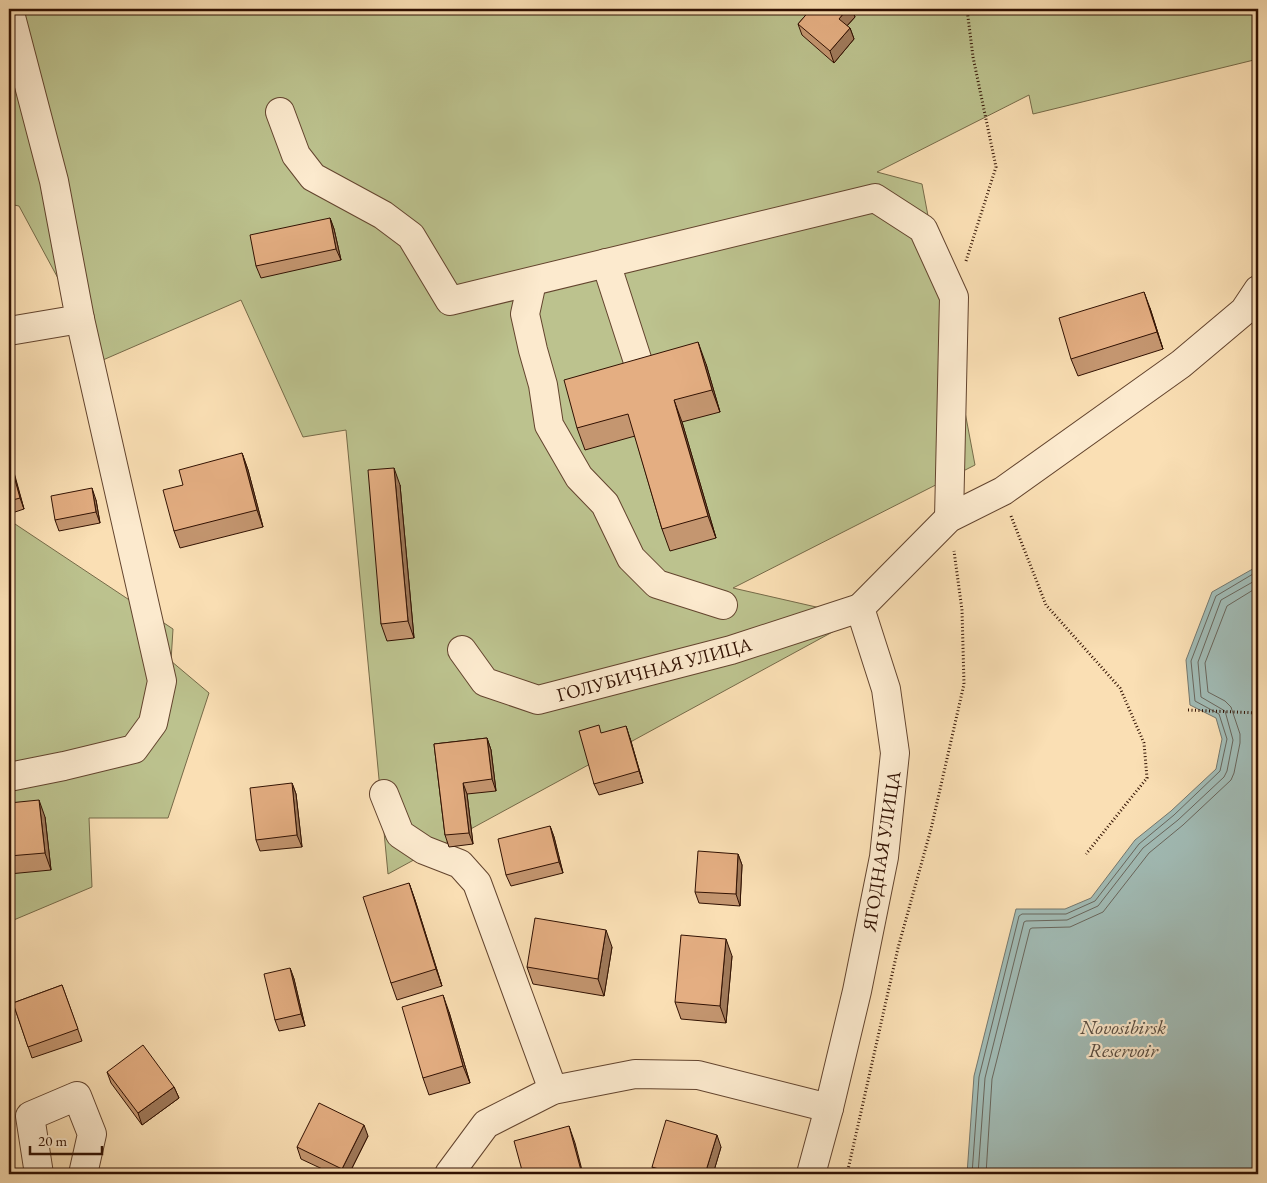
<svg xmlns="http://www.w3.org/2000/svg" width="1267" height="1183" viewBox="0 0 1267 1183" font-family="'EB Garamond',serif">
  <rect width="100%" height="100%" fill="#fadfb4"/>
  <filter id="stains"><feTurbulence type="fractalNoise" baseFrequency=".004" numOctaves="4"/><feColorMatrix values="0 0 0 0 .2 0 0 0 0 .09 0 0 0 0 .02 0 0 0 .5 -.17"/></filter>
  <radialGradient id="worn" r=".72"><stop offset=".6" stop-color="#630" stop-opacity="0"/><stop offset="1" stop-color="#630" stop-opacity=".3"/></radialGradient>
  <!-- green -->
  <g fill="#bcc28e" stroke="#766a48">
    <polygon points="9,9 1258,9 1258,59 1033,114 1029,95 877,172 922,184 975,465 733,588 860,617 388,874 346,430 303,437 241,300 96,363 80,319 19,206 9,204"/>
    <polygon points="9,520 173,629 171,661 209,693 168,818 89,818 92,887 9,922"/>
  </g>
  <!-- water -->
  <polygon fill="#a1bbb5" stroke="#74776d" points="1258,566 1258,1174 967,1174 974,1076 1016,909 1065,909 1091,898 1135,840 1171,811 1216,769 1222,739 1216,718 1190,705 1186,660 1212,592"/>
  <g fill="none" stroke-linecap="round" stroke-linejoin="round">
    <!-- shore -->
    <g stroke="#69665c" stroke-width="1">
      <polyline points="972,1174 979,1077 1019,916 1022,914 1066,914 1095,901 1139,844 1174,815 1220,771 1227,739 1219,714 1195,701 1191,661 1216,596 1258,571"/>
      <polyline points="978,1174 985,1078 1024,922 1026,921 1067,920 1098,906 1143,848 1178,820 1224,777 1227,771 1233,740 1225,711 1201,697 1198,662 1221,600 1258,579"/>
      <polyline points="986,1174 992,1079 1030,929 1032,928 1070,927 1103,912 1149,853 1183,825 1231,780 1234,773 1240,743 1240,734 1231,707 1225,701 1208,692 1205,663 1227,606 1258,587"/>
    </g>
    <!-- minor casing -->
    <g stroke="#63442e" stroke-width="30">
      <g id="minor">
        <polyline points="280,112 296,155 313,177 383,215 411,236 450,301 875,198 923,229 954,297 949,518"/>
        <polyline points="606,263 640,368"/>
        <polyline points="532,282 525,314 533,350 543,385 549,425 579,477 605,504 631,558 657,584 723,605"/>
        <polyline points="9,331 80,319 54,181 9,9"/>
        <polyline points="462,650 485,682 538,700 731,650 860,608"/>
        <polyline points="9,777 64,766 134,749 153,723 162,681 80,319"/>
        <polyline points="384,794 400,834 424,850 460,864 477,883 553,1090"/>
        <polyline points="39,1174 30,1116 77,1096 92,1134 83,1174"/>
        <polyline points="449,1174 486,1124 553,1090 635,1074 698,1075 829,1108"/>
        <polyline points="811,1174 829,1108 857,991 884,857 895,753 886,689 860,608 949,518 1003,491 1181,364 1244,311 1258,290"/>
      </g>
    </g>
    <!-- path -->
    <g stroke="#311102" stroke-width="3" stroke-dasharray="1 2.5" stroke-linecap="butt">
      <polyline points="966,261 996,167 973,57 967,9"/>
      <polyline points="1011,516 1046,605 1120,688 1144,743 1147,778 1086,854"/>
      <polyline points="1188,710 1258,713"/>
      <polyline points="847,1174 898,948 931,829 964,684 962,610 954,551"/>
    </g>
    <!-- minor -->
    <use href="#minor" stroke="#fceace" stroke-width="28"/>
  </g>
  <!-- wall -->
  <g fill="#c49670" stroke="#311102">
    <polygon points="811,9 852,9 855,17 847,26 850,28 854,39 834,63 802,35 798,24"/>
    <polygon points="9,215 14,231 9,234"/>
    <polygon points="330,218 334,229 341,260 261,278 256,266"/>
    <polygon points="1150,308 1163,349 1078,376 1071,359"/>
    <polygon points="706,364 720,412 682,422 716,538 670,551 662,529 635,436 585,450 577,428"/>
    <polygon points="242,453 248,470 263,527 180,548 174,531 183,485"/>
    <polygon points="9,457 24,509 9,514"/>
    <polygon points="400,485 414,638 387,641 381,624"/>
    <polygon points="96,500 100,523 59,531 55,520"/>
    <polygon points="602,733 630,738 643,783 599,795 594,784"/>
    <polygon points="487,738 491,750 496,791 467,794 473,844 449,847 445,835 434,744"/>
    <polygon points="292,783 296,794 302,847 260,851 256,840"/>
    <polygon points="9,803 45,817 51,870 9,874"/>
    <polygon points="550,826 554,837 563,873 511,886 506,875"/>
    <polygon points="738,854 742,865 740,906 699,903 695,892"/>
    <polygon points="409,883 415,900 442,986 397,1000 391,983"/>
    <polygon points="612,947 604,996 533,984 527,967"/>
    <polygon points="732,956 726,1023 681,1019 675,1002"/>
    <polygon points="290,968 294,979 305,1026 279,1031 275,1020"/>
    <polygon points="62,985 82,1041 32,1058 13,1003"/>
    <polygon points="449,1012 470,1083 429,1095 423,1078"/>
    <polygon points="107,1072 174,1087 179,1098 142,1125 111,1083"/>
    <polygon points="368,1136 349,1174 333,1174 301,1159 297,1147"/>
    <polygon points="721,1147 713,1174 655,1174 652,1167"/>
  </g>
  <!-- shaded-wall -->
  <g fill="#a07a5b" stroke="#311102">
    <polygon points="847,9 852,9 855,17 843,30 839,19"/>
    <polygon points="850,28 854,39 834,63 830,51"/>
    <polygon points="330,218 334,229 341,260 336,249"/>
    <polygon points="1144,292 1150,308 1163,349 1157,332"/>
    <polygon points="698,342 706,364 720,412 712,390"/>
    <polygon points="674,400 682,422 716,538 708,516"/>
    <polygon points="242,453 248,470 263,527 257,510"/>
    <polygon points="9,457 12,465 24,509 20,498"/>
    <polygon points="394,468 400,485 414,638 408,621"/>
    <polygon points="92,488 96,500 100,523 96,512"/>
    <polygon points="626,726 630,738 643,783 639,771"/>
    <polygon points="487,738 491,750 496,791 492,779"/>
    <polygon points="292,783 296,794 302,847 297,835"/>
    <polygon points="463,783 467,794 473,844 469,833"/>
    <polygon points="39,800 45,817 51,870 45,853"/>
    <polygon points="550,826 554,837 563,873 559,862"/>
    <polygon points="738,854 742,865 740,906 736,894"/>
    <polygon points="409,883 415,900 442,986 436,969"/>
    <polygon points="606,930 612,947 604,996 598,979"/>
    <polygon points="726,939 732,956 726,1023 720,1006"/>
    <polygon points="290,968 294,979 305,1026 301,1014"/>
    <polygon points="443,995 449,1012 470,1083 463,1066"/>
    <polygon points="174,1087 179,1098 142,1125 138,1113"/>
    <polygon points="364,1125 368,1136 349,1174 343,1174 342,1169"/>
    <polygon points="569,1126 575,1143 583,1174 582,1174"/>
    <polygon points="717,1135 721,1147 713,1174 705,1174"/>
  </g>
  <!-- building -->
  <g fill="#e4ae82" stroke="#311102">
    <polygon points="811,9 847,9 839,19 850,28 830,51 798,24"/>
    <polygon points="330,218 336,249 256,266 250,235"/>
    <polygon points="1144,292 1157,332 1071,359 1059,318"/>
    <polygon points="698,342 712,390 674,400 708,516 662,529 628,414 577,428 564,380"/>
    <polygon points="242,453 257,510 174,531 163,490 183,485 179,470"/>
    <polygon points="9,458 20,498 9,501"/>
    <polygon points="394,468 408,621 381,624 368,470"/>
    <polygon points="92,488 96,512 55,520 51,496"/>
    <polygon points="599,725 601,733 626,726 639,771 594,784 579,731"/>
    <polygon points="487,738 492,779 463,783 469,833 445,835 434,744"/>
    <polygon points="292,783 297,835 256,840 250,788"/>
    <polygon points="39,800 45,853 9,856 9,803"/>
    <polygon points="550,826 559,862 506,875 498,839"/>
    <polygon points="698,851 738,854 736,894 695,892"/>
    <polygon points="409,883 436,969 391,983 363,897"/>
    <polygon points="535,918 606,930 598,979 527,967"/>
    <polygon points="681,935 726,939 720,1006 675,1002"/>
    <polygon points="290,968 301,1014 275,1020 264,974"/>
    <polygon points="62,985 78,1029 28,1047 13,1003"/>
    <polygon points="443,995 463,1066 423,1078 402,1007"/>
    <polygon points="143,1045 174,1087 138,1113 107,1072"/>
    <polygon points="319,1103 364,1125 342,1169 297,1147"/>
    <polygon points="666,1120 717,1135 705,1174 676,1174 652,1167"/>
    <polygon points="569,1126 582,1174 523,1174 514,1141"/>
  </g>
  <g text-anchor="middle" stroke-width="4.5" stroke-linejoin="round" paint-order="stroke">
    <!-- street labels -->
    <g font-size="19" fill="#311102" stroke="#fceace">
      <text transform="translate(654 669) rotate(-15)" y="7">ГОЛУБИЧНАЯ УЛИЦА</text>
      <text transform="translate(881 851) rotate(-81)" y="7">ЯГОДНАЯ УЛИЦА</text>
    </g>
    <!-- water labels -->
    <g font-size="20" font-style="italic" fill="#584c41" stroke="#fceace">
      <text x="1123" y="1034">Novosibirsk<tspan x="1123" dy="23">Reservoir</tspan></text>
    </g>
  </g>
  <!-- margin -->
  <rect width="1267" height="1183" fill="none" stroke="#fadfb4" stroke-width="30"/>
  <rect x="10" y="10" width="1247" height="1163" fill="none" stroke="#311102" stroke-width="2.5"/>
  <rect x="15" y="15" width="1237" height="1153" fill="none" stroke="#311102"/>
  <!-- scale -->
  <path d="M30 1146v8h72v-8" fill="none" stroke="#311102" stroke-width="2.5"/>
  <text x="38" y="1146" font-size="15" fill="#311102" stroke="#fceace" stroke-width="4" paint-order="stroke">20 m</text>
  <rect width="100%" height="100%" filter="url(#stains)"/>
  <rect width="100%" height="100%" fill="url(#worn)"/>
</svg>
